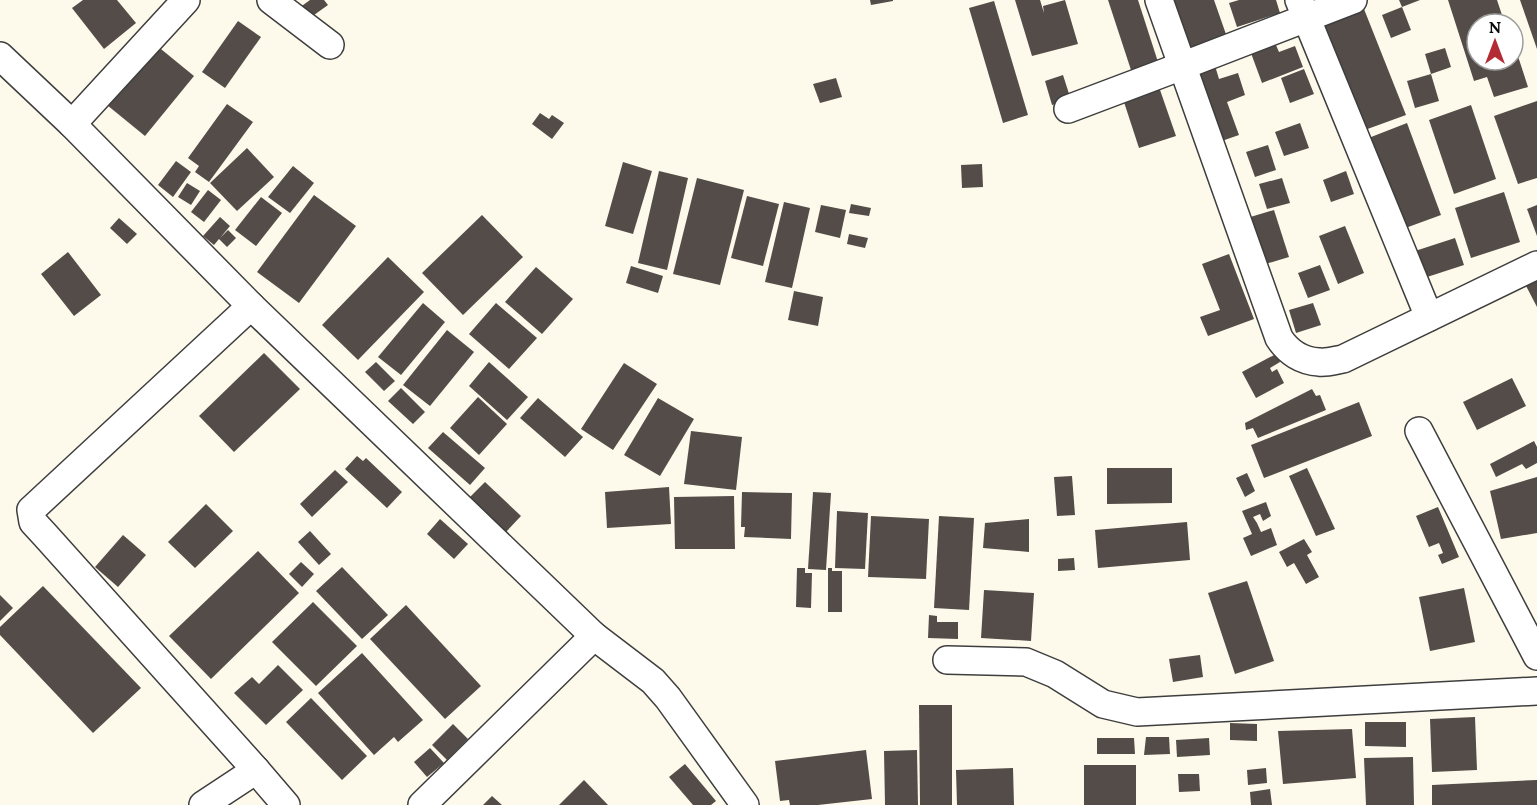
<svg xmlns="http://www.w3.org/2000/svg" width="1537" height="805" viewBox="0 0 1537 805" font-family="Lora,serif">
  <rect width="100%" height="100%" fill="#fefaeb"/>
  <!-- building -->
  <g fill="#534c48">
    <polygon points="83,0 117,0 136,23 104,49 72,8"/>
    <polygon points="310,0 324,0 328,5 307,20 299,8"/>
    <polygon points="870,0 893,0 893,1 871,5"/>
    <polygon points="1015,0 1040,0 1044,13 1043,6 1065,0 1078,44 1032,56"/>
    <polygon points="1108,0 1138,0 1158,62 1131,70"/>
    <polygon points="1165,0 1214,0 1228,40 1185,56"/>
    <polygon points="1239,0 1276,0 1280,13 1237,27 1229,3"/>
    <polygon points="1399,0 1420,0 1402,7"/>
    <polygon points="1448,0 1497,0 1505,24 1477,24 1477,60 1513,60 1513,41 1528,87 1494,97 1487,77 1474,81"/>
    <polygon points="1520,0 1537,0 1537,49"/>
    <polygon points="994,1 1028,115 1003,123 969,8"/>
    <polygon points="1362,4 1406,115 1362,131 1319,20"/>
    <polygon points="1402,7 1411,30 1391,38 1382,15"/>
    <polygon points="238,21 261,37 225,88 202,72"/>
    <polygon points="1272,36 1279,52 1295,46 1303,67 1262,83 1248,45"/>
    <polygon points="156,45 194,76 145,136 107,105"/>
    <polygon points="1445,48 1451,67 1431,74 1425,54"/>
    <polygon points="1213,59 1219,79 1238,73 1245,95 1227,102 1239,135 1213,144 1187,68"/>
    <polygon points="1304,69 1314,94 1290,103 1281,78"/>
    <polygon points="1431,74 1439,101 1415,108 1407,81"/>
    <polygon points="1063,75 1071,100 1052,105 1045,81"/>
    <polygon points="836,78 842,97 820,103 813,84"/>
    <polygon points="1159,87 1176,136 1139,148 1123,99"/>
    <polygon points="1537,101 1537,178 1518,184 1494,116"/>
    <polygon points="227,104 253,122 209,182 195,172 199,166 188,158"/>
    <polygon points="1471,105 1496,179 1454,194 1429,120"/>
    <polygon points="540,113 549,119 552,115 564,123 552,139 532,124"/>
    <polygon points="1300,123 1309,148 1284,156 1275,132"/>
    <polygon points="1407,123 1441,215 1400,230 1366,139"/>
    <polygon points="1268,145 1276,170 1255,177 1246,152"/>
    <polygon points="247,148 274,177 237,211 210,183"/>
    <polygon points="176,161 191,172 173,197 158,185"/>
    <polygon points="623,162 652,171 633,234 605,226"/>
    <polygon points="982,164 983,187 962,188 961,165"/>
    <polygon points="293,166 314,183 290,213 268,197"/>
    <polygon points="659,171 688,178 667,270 638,263"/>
    <polygon points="1346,171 1354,194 1331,202 1323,180"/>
    <polygon points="697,178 744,190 720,285 673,274"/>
    <polygon points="1282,178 1290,203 1267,209 1259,184"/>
    <polygon points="187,183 200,191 191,205 178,197"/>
    <polygon points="208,190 221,200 204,222 191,212"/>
    <polygon points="1504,192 1520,242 1471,258 1455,208"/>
    <polygon points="314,195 356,226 299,303 257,272"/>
    <polygon points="747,196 779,204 763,266 731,258"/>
    <polygon points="261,197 282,213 256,246 235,230"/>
    <polygon points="784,202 810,208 792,288 765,282"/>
    <polygon points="851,204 871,208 869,216 849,213"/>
    <polygon points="821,205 846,210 840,238 815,232"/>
    <polygon points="1537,205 1537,236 1527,209"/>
    <polygon points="1274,210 1289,257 1262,265 1247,218"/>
    <polygon points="482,215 523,257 463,315 422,273"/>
    <polygon points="220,217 230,226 220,238 228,230 236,238 227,247 219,239 214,245 203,236"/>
    <polygon points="119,218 137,234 127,244 110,228"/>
    <polygon points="1345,226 1364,273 1338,284 1319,236"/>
    <polygon points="849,234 868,238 865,248 847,244"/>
    <polygon points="1455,238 1464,265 1421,279 1412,252"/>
    <polygon points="68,252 101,295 74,316 41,274"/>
    <polygon points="1229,254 1254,319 1208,336 1200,317 1220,310 1202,264"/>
    <polygon points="388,257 424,292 358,360 322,325"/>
    <polygon points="1320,265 1330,290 1308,298 1298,273"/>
    <polygon points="631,266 663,276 658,293 626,283"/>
    <polygon points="536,267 573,299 542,334 505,302"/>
    <polygon points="1537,275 1537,307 1524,282"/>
    <polygon points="794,291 823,297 818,326 788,320"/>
    <polygon points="423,303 445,322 401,375 378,357"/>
    <polygon points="496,303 537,338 509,369 469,334"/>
    <polygon points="1313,303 1321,325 1296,333 1289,310"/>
    <polygon points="447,330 474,352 430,406 403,385"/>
    <polygon points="264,353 300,389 234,452 199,416"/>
    <polygon points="1276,354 1280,362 1270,368 1272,372 1277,369 1284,383 1256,398 1242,372"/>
    <polygon points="376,362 395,381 384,391 365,372"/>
    <polygon points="489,362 528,397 507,420 469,386"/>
    <polygon points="624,363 657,384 613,450 581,429"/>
    <polygon points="1512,378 1526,406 1477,430 1463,402"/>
    <polygon points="401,388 425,412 413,424 388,401"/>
    <polygon points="1312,389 1316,396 1320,395 1326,410 1258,438 1253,428 1246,430 1245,423"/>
    <polygon points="478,397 507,424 479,455 450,428"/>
    <polygon points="538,398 583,437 565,457 520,418"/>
    <polygon points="658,398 694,419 660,476 624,455"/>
    <polygon points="1359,402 1372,436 1264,478 1251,445"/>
    <polygon points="691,431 742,437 736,490 684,484"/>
    <polygon points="443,432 485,468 470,485 428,448"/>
    <polygon points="1534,441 1537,447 1537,463 1526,469 1522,464 1496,477 1490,464"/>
    <polygon points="357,456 363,461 366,458 402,492 387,508 345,469"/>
    <polygon points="1107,468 1172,468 1172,503 1107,504"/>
    <polygon points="1307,468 1335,529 1316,536 1289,476"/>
    <polygon points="335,470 348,482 312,517 300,504"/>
    <polygon points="1247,473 1255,491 1245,497 1236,478"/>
    <polygon points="1072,476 1075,515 1057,516 1054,477"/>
    <polygon points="1537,477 1537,533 1501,539 1490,491"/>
    <polygon points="485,482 521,516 506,532 470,497"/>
    <polygon points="669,487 671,524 607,528 605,492"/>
    <polygon points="742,492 792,493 791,539 744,537 745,527 741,527"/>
    <polygon points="813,492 831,493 826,570 808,569"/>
    <polygon points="734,496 735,549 675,549 674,497"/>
    <polygon points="1266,502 1271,516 1263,521 1260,514 1253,517 1257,523 1261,532 1271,528 1277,545 1251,556 1243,538 1252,534 1242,511"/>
    <polygon points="206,504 233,531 195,568 168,542"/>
    <polygon points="1438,507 1459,557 1442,564 1438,555 1443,553 1439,543 1429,547 1416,516"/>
    <polygon points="837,511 868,513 865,569 835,568"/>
    <polygon points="871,516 929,519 926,579 868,577"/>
    <polygon points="939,516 974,518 969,610 934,608"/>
    <polygon points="440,519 468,544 454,559 427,534"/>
    <polygon points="1029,519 1029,552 983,548 985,523"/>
    <polygon points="1187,522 1190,560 1098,568 1095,530"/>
    <polygon points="310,531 331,554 319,565 298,542"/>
    <polygon points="123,535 146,555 118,587 95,567"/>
    <polygon points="1304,539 1312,552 1307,555 1319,577 1306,584 1294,563 1287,567 1279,552"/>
    <polygon points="258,551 299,593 211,679 169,636"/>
    <polygon points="1074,558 1075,570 1058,571 1058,559"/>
    <polygon points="301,562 314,574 302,587 289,574"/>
    <polygon points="342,567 388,615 362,639 316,591"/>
    <polygon points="797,568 805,568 805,573 812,573 811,608 796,607"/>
    <polygon points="828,568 832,568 832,571 842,571 842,612 828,612"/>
    <polygon points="1247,581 1274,661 1235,674 1208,593"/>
    <polygon points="43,586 141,688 93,733 0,635 0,627"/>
    <polygon points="1464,588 1475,642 1430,651 1419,597"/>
    <polygon points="984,590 1034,593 1031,641 981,638"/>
    <polygon points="0,595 13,608 0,621"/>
    <polygon points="313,602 357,646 316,686 272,642"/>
    <polygon points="406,605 481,686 445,719 370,639"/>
    <polygon points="929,615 937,616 937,622 958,622 958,639 928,638"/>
    <polygon points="362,653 423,720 398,742 394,737 374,755 318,693"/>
    <polygon points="1200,655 1203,677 1173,682 1169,659"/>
    <polygon points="278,665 303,690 266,725 234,693 252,677 259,684"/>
    <polygon points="311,698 367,756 342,780 286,722"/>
    <polygon points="919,705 952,705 952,805 920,805"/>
    <polygon points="1475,717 1477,770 1432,772 1430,719"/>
    <polygon points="1365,722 1406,722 1406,747 1365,746"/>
    <polygon points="1230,723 1257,724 1257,741 1230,740"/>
    <polygon points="453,724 468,739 447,760 432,745"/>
    <polygon points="1352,729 1356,778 1283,784 1278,731"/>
    <polygon points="1146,737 1169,737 1170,754 1144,755"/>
    <polygon points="1097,738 1134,738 1135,754 1097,754"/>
    <polygon points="1209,738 1210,755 1177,757 1176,740"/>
    <polygon points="430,748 444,763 427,777 414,762"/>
    <polygon points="866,750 872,799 818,805 790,805 789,800 780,801 775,761"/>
    <polygon points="917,750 918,805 885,805 884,751"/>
    <polygon points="1413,757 1414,805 1366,805 1364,758"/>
    <polygon points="685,764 716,801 711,805 693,805 669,777"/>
    <rect x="1084" y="765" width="52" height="40"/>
    <polygon points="1013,768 1014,805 957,805 956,770"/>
    <polygon points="1266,768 1267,783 1248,785 1247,770"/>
    <polygon points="1178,774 1199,774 1200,791 1179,792"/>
    <polygon points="584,780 608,805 559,805"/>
    <polygon points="1537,780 1537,805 1432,805 1432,785"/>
    <polygon points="1270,789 1272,805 1251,805 1250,792"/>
    <polygon points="492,796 502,805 483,805"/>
  </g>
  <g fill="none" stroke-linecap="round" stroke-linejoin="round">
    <!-- minor casing -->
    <g stroke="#3e3e3e" stroke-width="30">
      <g id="minor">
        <polyline points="271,0 330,45"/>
        <path d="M1159,0L1279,338C1288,352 1302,361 1319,362C1327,363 1336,360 1343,359L1537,265"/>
        <polyline points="1299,0 1429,317"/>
        <polyline points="0,56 72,124 251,306 594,636 653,681 668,698 745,805"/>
        <polyline points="1068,109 1182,66 1353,0"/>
        <polyline points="72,124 186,0"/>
        <polyline points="251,306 31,510 33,522 45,535 256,770 286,805"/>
        <polyline points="1419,431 1537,656"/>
        <polyline points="947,660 1026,662 1055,674 1103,704 1137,712 1537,691"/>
        <polyline points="203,805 256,770"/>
        <polyline points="422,805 594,636"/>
      </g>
    </g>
    <!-- minor -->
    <use href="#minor" stroke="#fff" stroke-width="27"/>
  </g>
  <!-- north arrow -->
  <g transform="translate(1495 42)"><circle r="28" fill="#ffffff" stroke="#9d9d9d" stroke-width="1.5"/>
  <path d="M0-4.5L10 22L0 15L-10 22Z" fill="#b32b34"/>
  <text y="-9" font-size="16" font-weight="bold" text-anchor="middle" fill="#0b0b0b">N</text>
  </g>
</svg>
